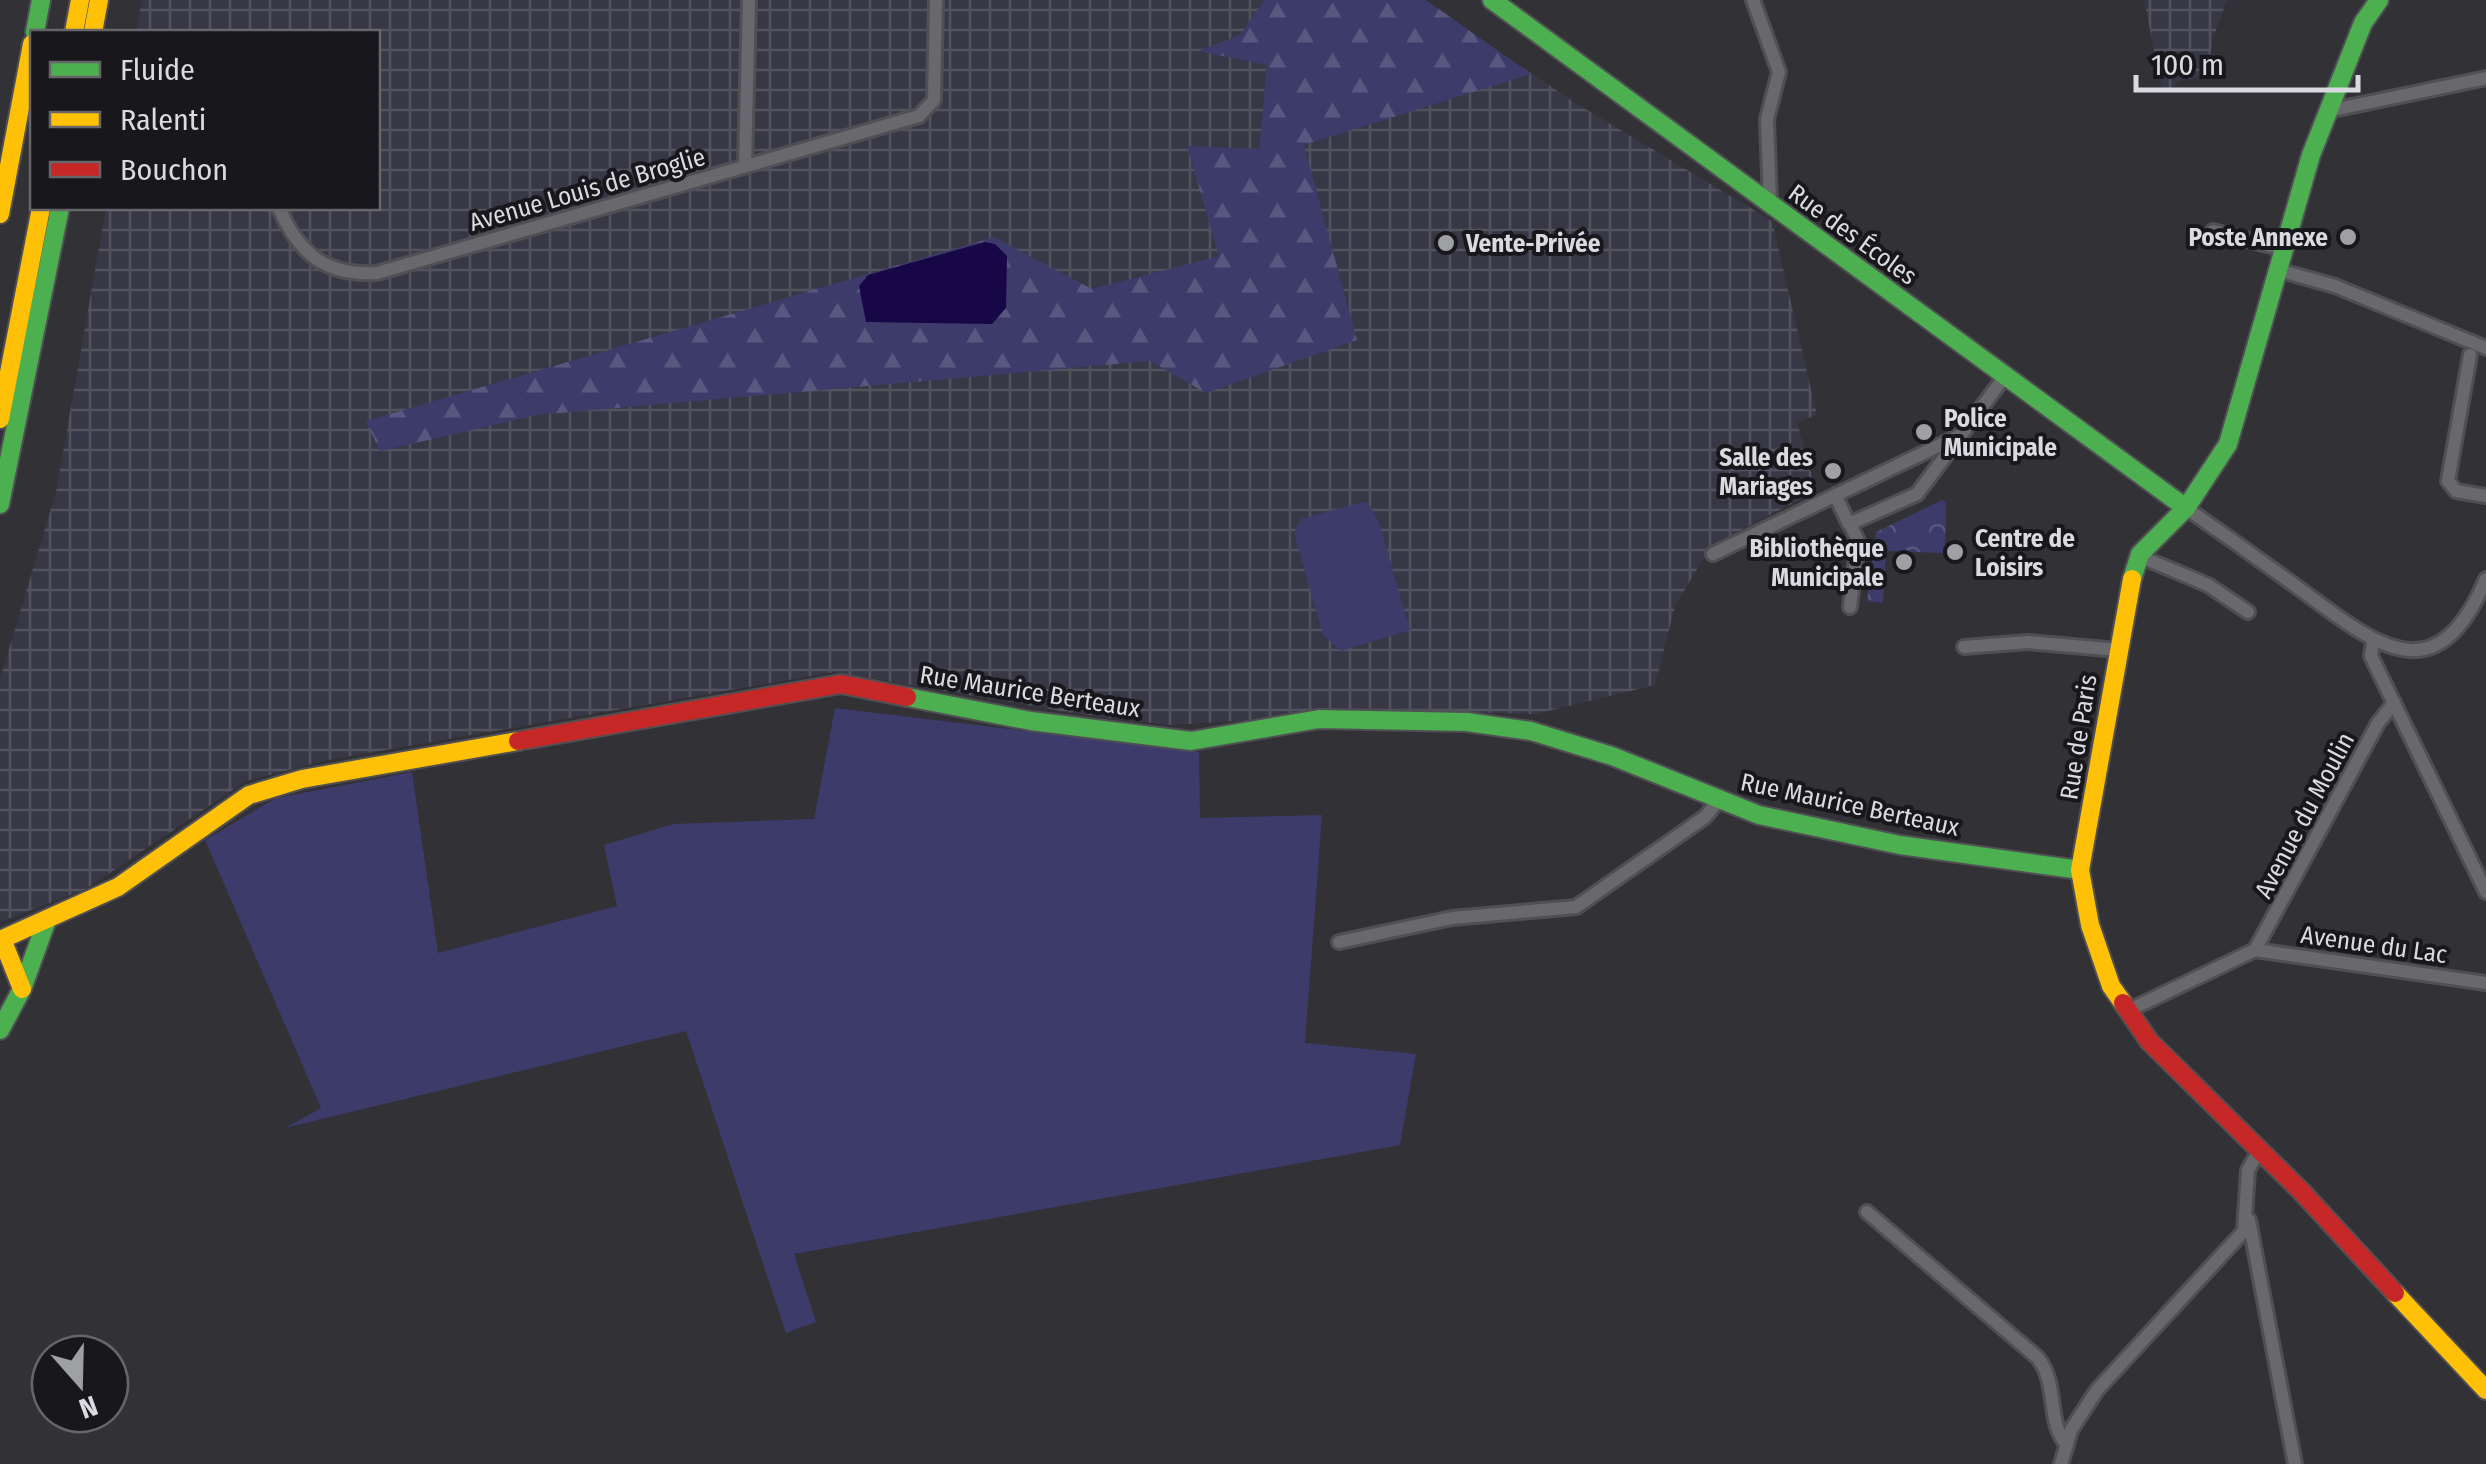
<svg xmlns="http://www.w3.org/2000/svg" width="2486" height="1464" viewBox="0 0 2486 1464" font-family="'Fira Sans Condensed',sans-serif">
  <defs>
    <pattern id="industrial-grid" width="8" height="8" patternUnits="userSpaceOnUse" patternTransform="scale(2.5)"><rect width="8" height="8" fill="#373745"/><path d="M0 4h8M4 0v8" fill="none" stroke="#535360"/></pattern>
    <pattern id="forest-firs" width="22" height="20" patternUnits="userSpaceOnUse" patternTransform="scale(2.5)"><rect width="22" height="20" fill="#3d3b6a"/><path d="M5 1l3.5 6h-7zM16 11l3.5 6h-7z" fill="#58577f"/></pattern>
    <pattern id="park-crowns" width="20" height="18" patternUnits="userSpaceOnUse" patternTransform="scale(2.5)"><rect width="20" height="18" fill="#3d3b6a"/><path d="M2 6a3 3 0 1 1 6 0M12 15a3 3 0 1 1 6 0" fill="none" stroke="#58577f"/></pattern>
  </defs>
  <rect width="100%" height="100%" fill="#313136"/>
  <!-- industrial -->
  <g fill="url(#industrial-grid)">
    <polygon points="142,0 1422,0 1574,102 1772,221 1817,415 1797,422 1816,491 1711,546 1675,606 1655,685 1536,714 1406,711 1171,725 1085,715 834,672 328,760 246,781 86,889 0,922 0,679 56,492 106,208 378,208 378,32 136,32"/>
    <polygon points="2144,0 2227,0 2213,38 2207,76 2178,81 2173,88 2162,90"/>
  </g>
  <!-- grass -->
  <g fill="#3d3b6a">
    <polygon points="1362,502 1368,503 1379,522 1410,630 1341,651 1323,635 1294,533 1301,519"/>
    <polygon points="835,708 1199,752 1200,818 1322,815 1305,1043 1416,1054 1400,1145 794,1254 816,1322 786,1333 686,1031 285,1128 321,1108 205,840 276,798 412,772 438,953 617,906 604,845 673,824 814,819"/>
  </g>
  <!-- forest -->
  <polygon fill="url(#forest-firs)" points="1264,0 1426,0 1531,74 1304,145 1357,340 1206,393 1150,361 537,415 380,451 366,421 994,237 1092,289 1219,256 1187,146 1259,149 1267,65 1198,51 1240,35"/>
  <!-- park -->
  <polygon fill="url(#park-crowns)" points="1942,500 1946,502 1945,553 1886,551 1883,603 1867,601 1876,532"/>
  <!-- water -->
  <polygon fill="#180746" points="985,242 995,244 1007,256 1006,308 992,324 866,322 859,286 868,275"/>
  <g fill="none" stroke-linecap="round" stroke-linejoin="round">
    <!-- street casing -->
    <g stroke="#505054" stroke-width="18">
      <g id="street">
        <polyline points="1753,0 1779,72 1767,119 1770,203"/>
        <polyline points="2328,111 2486,78"/>
        <polyline points="745,166 749,0"/>
        <path d="M279,208C299,254 326,276 377,273L919,116L934,100L936,0"/>
        <polyline points="2213,231 2283,249"/>
        <polyline points="2278,270 2335,286 2486,348"/>
        <polyline points="2470,355 2448,481 2456,491 2486,496"/>
        <polyline points="1835,495 1849,524 1917,494 2005,376"/>
        <path d="M2186,508C2228,537 2270,567 2312,598C2386,653 2439,688 2486,579"/>
        <polyline points="1713,554 1961,435"/>
        <polyline points="2139,556 2208,585 2248,612"/>
        <polyline points="1850,607 1858,541 1850,524"/>
        <polyline points="2373,643 2371,656 2486,892"/>
        <polyline points="1964,647 2028,642 2118,650"/>
        <polyline points="1339,942 1452,918 1576,907 1705,817 1718,801"/>
        <polyline points="2255,950 2486,983"/>
        <polyline points="2127,1011 2255,950 2378,723 2394,703"/>
        <path d="M1867,1212L2038,1358C2059,1385 2046,1422 2067,1445"/>
        <polyline points="2249,1220 2295,1464"/>
        <polyline points="2061,1464 2071,1430 2097,1390 2244,1231 2248,1170 2259,1151"/>
      </g>
    </g>
    <!-- fast casing -->
    <g stroke="#505054" stroke-width="22">
      <g id="fast">
        <polyline points="1492,0 2186,508"/>
        <polyline points="35,32 41,0"/>
        <polyline points="0,504 60,208"/>
        <polyline points="2132,579 2140,554 2186,508 2228,444 2311,155 2363,23 2379,0"/>
        <polyline points="907,697 1031,721 1191,741 1319,719 1467,722 1531,731 1612,756 1759,815 1900,845 2080,870"/>
        <polyline points="0,1030 22,989 47,920"/>
      </g>
    </g>
    <!-- slow casing -->
    <g stroke="#505054" stroke-width="22">
      <g id="slow">
        <polyline points="74,32 80,0"/>
        <polyline points="93,32 99,0"/>
        <polyline points="0,214 32,44"/>
        <polyline points="0,419 41,208"/>
        <polyline points="2,939 22,989"/>
        <polyline points="0,940 118,887 249,795 302,779 518,741"/>
        <polyline points="2123,1003 2111,986 2090,925 2080,870 2132,579"/>
        <polyline points="2395,1293 2486,1390"/>
      </g>
    </g>
    <!-- jam casing -->
    <g stroke="#505054" stroke-width="22">
      <g id="jam">
        <polyline points="518,741 841,684 907,697"/>
        <polyline points="2123,1003 2149,1041 2301,1191 2395,1293"/>
      </g>
    </g>
    <!-- street -->
    <use href="#street" stroke="#68686d" stroke-width="12"/>
    <!-- fast -->
    <use href="#fast" stroke="#4caf50" stroke-width="18"/>
    <!-- slow -->
    <use href="#slow" stroke="#ffc107" stroke-width="18"/>
    <!-- jam -->
    <use href="#jam" stroke="#c62828" stroke-width="18"/>
  </g>
  <!-- markers -->
  <g fill="#9fa0a4" stroke="#18181c" stroke-width="4">
    <circle cx="2348" cy="237" r="10"/>
    <circle cx="1446" cy="243" r="10"/>
    <circle cx="1924" cy="432" r="10"/>
    <circle cx="1833" cy="471" r="10"/>
    <circle cx="1955" cy="552" r="10"/>
    <circle cx="1904" cy="562" r="10"/>
  </g>
  <g text-anchor="middle" stroke-width="8" stroke-linejoin="round" paint-order="stroke">
    <!-- street labels -->
    <g font-size="25" fill="#dadbe0" stroke="#18181c">
      <text transform="translate(587 189) rotate(-16)" y="9">Avenue Louis de Broglie</text>
      <text transform="translate(1853 234) rotate(36)" y="9">Rue des Écoles</text>
      <text transform="translate(1030 691) rotate(9)" y="9">Rue Maurice Berteaux</text>
      <text transform="translate(2078 737) rotate(-81)" y="9">Rue de Paris</text>
      <text transform="translate(1850 804) rotate(12)" y="9">Rue Maurice Berteaux</text>
      <text transform="translate(2304 815) rotate(-62)" y="9">Avenue du Moulin</text>
      <text transform="translate(2374 944) rotate(8)" y="9">Avenue du Lac</text>
    </g>
    <!-- poi labels -->
    <g font-size="25" font-weight="bold" fill="#dadbe0" stroke="#18181c" text-anchor="end">
      <text x="2328" y="246">Poste Annexe</text>
      <text x="1466" y="252" text-anchor="start">Vente-Privée</text>
      <text x="1944" y="427" text-anchor="start">Police<tspan x="1944" dy="29">Municipale</tspan></text>
      <text x="1813" y="466">Salle des<tspan x="1813" dy="29">Mariages</tspan></text>
      <text x="1975" y="547" text-anchor="start">Centre de<tspan x="1975" dy="29">Loisirs</tspan></text>
      <text x="1884" y="557">Bibliothèque<tspan x="1884" dy="29">Municipale</tspan></text>
    </g>
  </g>
  <!-- legend -->
  <rect x="30" y="30" width="350" height="180" fill="#18181c" stroke="#66666a" stroke-width="2.5"/>
  <rect x="50" y="62" width="50" height="15" fill="#4caf50" stroke="#66666a" stroke-width="2.5"/>
  <text x="120" y="80" font-size="30" fill="#dadbe0">Fluide</text>
  <rect x="50" y="112" width="50" height="15" fill="#ffc107" stroke="#66666a" stroke-width="2.5"/>
  <text x="120" y="130" font-size="30" fill="#dadbe0">Ralenti</text>
  <rect x="50" y="162" width="50" height="15" fill="#c62828" stroke="#66666a" stroke-width="2.5"/>
  <text x="120" y="180" font-size="30" fill="#dadbe0">Bouchon</text>
  <!-- north arrow -->
  <g transform="translate(80 1384) rotate(160)"><circle r="48" fill="#18181c" stroke="#66666a" stroke-width="2.5"/>
  <path d="M0-8L18 38L0 25L-18 38Z" fill="#9fa0a4"/>
  <text y="-15" font-size="28" font-weight="bold" text-anchor="middle" fill="#dadbe0">N</text>
  </g>
  <!-- scale -->
  <path d="M2136 75v15h222v-15" fill="none" stroke="#dadbe0" stroke-width="5"/>
  <text x="2151" y="75" font-size="30" fill="#dadbe0" stroke="#18181c" stroke-width="8" paint-order="stroke">100 m</text>
</svg>
